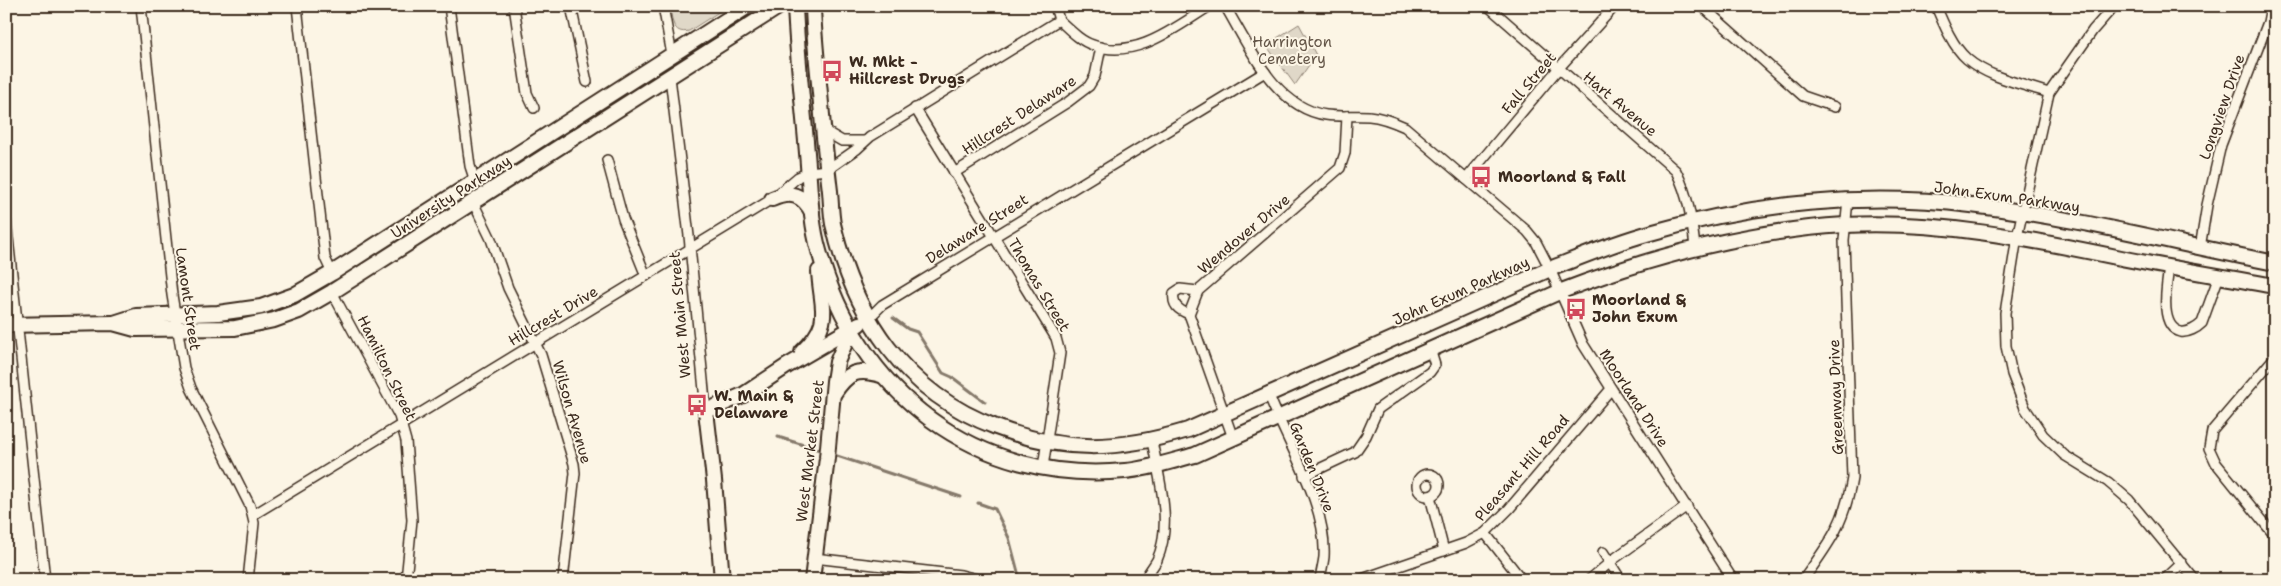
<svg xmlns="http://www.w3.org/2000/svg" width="2281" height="586" viewBox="0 0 2281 586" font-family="'Shantell Sans',sans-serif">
  <rect width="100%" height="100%" fill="#fcf5e5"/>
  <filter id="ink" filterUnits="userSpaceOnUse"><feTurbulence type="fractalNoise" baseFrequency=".02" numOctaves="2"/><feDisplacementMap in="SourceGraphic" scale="10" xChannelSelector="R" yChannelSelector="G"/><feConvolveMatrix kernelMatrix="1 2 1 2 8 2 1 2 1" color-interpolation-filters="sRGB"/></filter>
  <g filter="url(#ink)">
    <!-- green -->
    <g fill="#e0d8c8" stroke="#8e8173">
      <path d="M670,6H728L689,31C672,35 672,19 670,6Z"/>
      <polygon points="1299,24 1316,55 1295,85 1266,45"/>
    </g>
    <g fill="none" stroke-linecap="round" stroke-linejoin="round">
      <!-- stream -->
      <g stroke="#85796b" stroke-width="3">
        <polyline points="893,318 908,329 917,332 943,373 952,377 985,402"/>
        <polyline points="778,437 823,451"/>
        <polyline points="831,454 961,497"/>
        <polyline points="978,503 995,509 1009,538 1020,580"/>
      </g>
      <!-- street casing -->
      <g stroke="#3b2a1e" stroke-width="12">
        <g id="street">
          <polyline points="141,6 172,295 184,368 191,388 250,506 254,523 248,580"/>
          <polyline points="297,6 325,258 332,273"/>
          <polyline points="449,6 470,166 475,181"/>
          <polyline points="514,6 527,93 534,108"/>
          <polyline points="571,6 587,82"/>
          <polyline points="663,6 672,55"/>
          <polyline points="1055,6 1059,20"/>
          <path d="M1225,6C1249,46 1275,108 1326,115C1340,117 1355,115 1369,116C1381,117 1394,122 1405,127L1527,231L1536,242L1550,269L1583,344L1733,580"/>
          <path d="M1488,6L1676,171C1688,195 1692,220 1695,247"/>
          <polyline points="1702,6 1803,96 1835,107"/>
          <path d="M1936,6C1943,23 1953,47 1967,59C1989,78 2023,84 2049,93"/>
          <polyline points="2114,6 2093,30 2049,93 2017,237 2005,313 2006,346 2012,374 2025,408 2043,435 2064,455 2108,482 2129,500 2195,580"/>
          <path d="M1059,20C1069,29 1080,41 1093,45C1135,61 1176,27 1210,6"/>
          <polyline points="670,77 689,236 706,411"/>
          <polyline points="915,108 1056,338 1060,353 1043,467"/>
          <polyline points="823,130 842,141 864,141"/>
          <polyline points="607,160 623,219 646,276"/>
          <polyline points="954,173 1068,102 1089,86 1095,76 1101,47"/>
          <polyline points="1466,179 1558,69 1615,6"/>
          <polyline points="473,202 491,239 508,288 541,355 574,464 575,473 563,580"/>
          <polyline points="6,219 45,580"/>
          <polyline points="2200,248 2207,205 2221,145 2268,22 2271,6"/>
          <path d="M2169,267C2167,284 2158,327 2181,332C2188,333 2197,328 2202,323L2219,276"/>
          <polyline points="332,292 399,416 406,441 412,520 406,580"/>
          <path d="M1189,314C1178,310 1172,305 1174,293L1180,289L1198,291"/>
          <polyline points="868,319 882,305 1265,72"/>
          <polyline points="2275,357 2212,431 2209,448 2216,463 2275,536"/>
          <path d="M1269,395C1287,444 1327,503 1324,557C1323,565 1321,572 1320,580"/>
          <polyline points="1233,438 1189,314 1198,291 1340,168 1345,153 1347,116"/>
          <circle cx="1428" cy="485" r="11"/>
          <polyline points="1304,476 1355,452 1366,436 1378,409 1430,372 1435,365 1430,349"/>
          <polyline points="1430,496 1444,551"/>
          <polyline points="253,515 772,199 798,177 809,172 827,170 857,149 870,137 1059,20"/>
          <polyline points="1485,533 1522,580"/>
          <polyline points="1603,552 1621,580"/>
          <polyline points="814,558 961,575 981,580"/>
          <path d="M1144,580C1148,573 1153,567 1157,560C1173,524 1159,478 1152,441"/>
          <polyline points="1359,580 1466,543 1485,533 1509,509 1611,389"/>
          <polyline points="1589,580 1614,559 1687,506"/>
          <path d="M1803,580C1829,544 1845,523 1852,478L1844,240L1848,200"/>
          <polyline points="1980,580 1981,579"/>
          <polyline points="2164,580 2182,563"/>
        </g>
      </g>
      <!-- primary casing -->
      <g stroke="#3b2a1e" stroke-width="18">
        <g id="primary">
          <path d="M795,6C797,55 803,104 807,153C810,185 810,220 819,251C857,393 977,485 1125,471C1149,469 1172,461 1195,455L1559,292C1652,256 1746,231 1845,225C1940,220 2034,240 2126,259C2176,269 2225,277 2275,286"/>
          <path d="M813,6C814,43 819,79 822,115C824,141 827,165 830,191C831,202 831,213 833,224C854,317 905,393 996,427C1064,453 1118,451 1188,430L1550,269C1583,256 1616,242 1650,233C1753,203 1864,192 1971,205C2073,217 2174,243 2275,263"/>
          <path d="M772,199C791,191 802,194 812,212"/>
          <polyline points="114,323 136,316 218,313 261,307 294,295 332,273 748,6"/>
          <polyline points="6,325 113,323 135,329 235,328 274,320 299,311 332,292 780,6"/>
          <path d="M802,352C834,321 821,310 819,271"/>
          <path d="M834,393C848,372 857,368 881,375"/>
          <polyline points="722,580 714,480 706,411 743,395 787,366 859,324"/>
          <polyline points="812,580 827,458 834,381 837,362 851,329"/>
        </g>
      </g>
      <!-- street -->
      <use href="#street" stroke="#fcf5e5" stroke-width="9"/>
      <!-- primary -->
      <use href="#primary" stroke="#fcf5e5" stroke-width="14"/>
    </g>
  </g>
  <!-- icons -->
  <defs>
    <g id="bus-bare" transform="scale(1.725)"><path d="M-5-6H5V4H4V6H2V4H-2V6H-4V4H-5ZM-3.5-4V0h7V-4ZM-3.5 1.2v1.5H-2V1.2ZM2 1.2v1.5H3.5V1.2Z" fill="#d1495b" stroke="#fcf5e5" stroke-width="2.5" paint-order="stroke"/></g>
  </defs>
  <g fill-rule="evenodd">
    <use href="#bus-bare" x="832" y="71"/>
    <use href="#bus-bare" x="1481" y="177"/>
    <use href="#bus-bare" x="1576" y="309"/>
    <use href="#bus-bare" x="697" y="405"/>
  </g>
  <g text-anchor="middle" stroke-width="4" stroke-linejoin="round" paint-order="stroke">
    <!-- park labels -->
    <g font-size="15" fill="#645648" stroke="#fcf5e5">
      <text x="1292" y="47">Harrington<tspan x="1292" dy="17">Cemetery</tspan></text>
    </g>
    <!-- poi labels -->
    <g font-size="15" font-weight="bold" fill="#3b2a1e" stroke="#fcf5e5" text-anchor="start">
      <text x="849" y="67">W. Mkt -<tspan x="849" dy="17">Hillcrest Drugs</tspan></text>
      <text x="1498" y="182">Moorland &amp; Fall</text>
      <text x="1592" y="305">Moorland &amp;<tspan x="1592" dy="17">John Exum</tspan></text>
      <text x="714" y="401">W. Main &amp;<tspan x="714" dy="17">Delaware</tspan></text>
    </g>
    <!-- street labels -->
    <g font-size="15" fill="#3b2a1e" stroke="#fcf5e5">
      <text transform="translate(1529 83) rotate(-50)" y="5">Fall Street</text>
      <text transform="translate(1620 104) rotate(40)" y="5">Hart Avenue</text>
      <text transform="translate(2222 107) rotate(-71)" y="5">Longview Drive</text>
      <text transform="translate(1019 115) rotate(-33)" y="5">Hillcrest Delaware</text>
      <text transform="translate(451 197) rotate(-33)" y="5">University Parkway</text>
      <text transform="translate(2007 197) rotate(8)" y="5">John Exum Parkway</text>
      <text transform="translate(977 229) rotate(-32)" y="5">Delaware Street</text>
      <text transform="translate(1244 234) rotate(-40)" y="5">Wendover Drive</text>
      <text transform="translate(1039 285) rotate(59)" y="5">Thomas Street</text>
      <text transform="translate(1461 291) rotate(-24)" y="5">John Exum Parkway</text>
      <text transform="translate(188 299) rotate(82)" y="5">Lamont Street</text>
      <text transform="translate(680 315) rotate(-95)" y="5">West Main Street</text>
      <text transform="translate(553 316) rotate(-31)" y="5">Hillcrest Drive</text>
      <text transform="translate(387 368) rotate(64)" y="5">Hamilton Street</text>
      <text transform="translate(1836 397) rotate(-92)" y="5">Greenway Drive</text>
      <text transform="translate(1634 398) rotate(57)" y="5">Moorland Drive</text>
      <text transform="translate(572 412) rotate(74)" y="5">Wilson Avenue</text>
      <text transform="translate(810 451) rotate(-83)" y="5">West Market Street</text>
      <text transform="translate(1312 467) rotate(68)" y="5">Garden Drive</text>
      <text transform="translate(1522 468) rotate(-49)" y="5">Pleasant Hill Road</text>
    </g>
  </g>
  <!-- margin -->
  <rect width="2281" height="586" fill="none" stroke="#fcf5e5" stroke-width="25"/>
  <rect x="12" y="12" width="2256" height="561" fill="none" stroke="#3b2a1e" stroke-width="2" filter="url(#ink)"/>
</svg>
